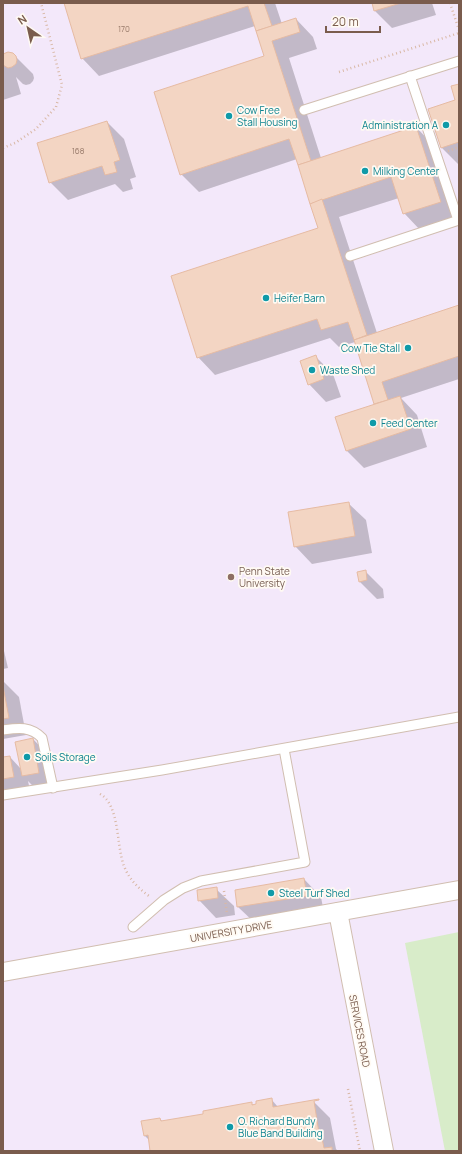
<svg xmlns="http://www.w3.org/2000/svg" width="462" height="1154" viewBox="0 0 462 1154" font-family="Manrope,sans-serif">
  <rect width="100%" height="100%" fill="#fdf6ec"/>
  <!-- education -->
  <rect fill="#f3e8fa" x="3" y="3" width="456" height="1148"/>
  <!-- green -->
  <polygon fill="#d8ecc9" points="459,932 459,1151 445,1151 405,943"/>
  <!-- shadow -->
  <g fill="#0003">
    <polygon points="65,3 275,3 282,24 296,19 313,37 317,49 289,58 321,158 416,127 433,145 457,219 421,231 404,213 399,198 339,217 377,333 459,306 459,379 401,398 417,415 427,447 364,468 346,450 376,405 355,342 339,347 330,338 215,375 198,357 319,229 297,159 199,192 181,174 265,57 255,26 99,76 82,58"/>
    <polygon points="373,3 432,3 436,15 392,28 375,11"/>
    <polygon points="12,53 33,74 34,78 33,81 30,84 26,85 23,84 16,77 21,94 3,100 3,56"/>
    <polygon points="459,85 459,165 441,147 457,100"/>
    <polygon points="107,122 124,139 136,177 130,179 133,189 123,192 115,184 68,200 50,182"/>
    <polygon points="316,357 333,374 341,397 326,402 309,384"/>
    <polygon points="348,503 366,520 372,553 312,564 295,546"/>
    <polygon points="365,571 383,589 384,598 377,599 360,582"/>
    <polygon points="3,650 4,651 8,668 3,669"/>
    <polygon points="3,681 19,697 26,735 3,739"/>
    <polygon points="33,739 50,757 56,790 40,793 28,781 31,795 3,800 3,758 10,757 21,769"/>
    <polygon points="304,879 321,897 324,913 256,924 238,907 236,891"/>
    <polygon points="216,889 234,906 235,915 216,918 199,900"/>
    <polygon points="271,1099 278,1107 313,1101 330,1118 336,1149 338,1151 151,1151 149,1140 145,1136 160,1119 163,1122 204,1115 251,1103 254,1106"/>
  </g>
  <!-- building -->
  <g fill="#f3d5c3" stroke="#e6bba3">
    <polygon points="64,3 264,3 272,26 256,31 248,6 81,59"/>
    <polygon points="372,3 401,3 374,11"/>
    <polygon points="296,18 300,32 272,41 311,161 298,165 289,139 180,175 154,92 264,56 256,31"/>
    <polygon points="8,52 13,53 16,56 17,60 16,64 12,67 8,68 3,65 3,54"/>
    <polygon points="459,84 459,142 441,148 428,109 455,100 451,86"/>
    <polygon points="107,121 120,160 114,162 117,172 105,175 102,166 49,183 37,143"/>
    <polygon points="416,126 441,202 403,214 391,177 310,204 298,165"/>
    <polygon points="322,199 367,335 354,340 348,322 321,330 317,319 197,358 171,276 318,228 310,204"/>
    <polygon points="459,305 459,356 382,382 388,400 374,404 354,340"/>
    <polygon points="316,355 324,379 308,385 300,361"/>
    <polygon points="400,396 411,429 346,451 335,417"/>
    <polygon points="349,502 355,536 294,547 288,512"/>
    <polygon points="366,570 367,580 359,582 357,572"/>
    <polygon points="3,686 9,718 3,719"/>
    <polygon points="33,738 39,773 22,776 15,742"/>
    <polygon points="10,756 14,777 3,779 3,757"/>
    <polygon points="304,878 307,896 237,907 235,890"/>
    <polygon points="217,887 218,898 198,901 197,890"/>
    <polygon points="272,1098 273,1107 319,1099 319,1100 314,1101 319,1133 321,1133 324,1148 332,1147 332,1151 150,1151 148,1135 144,1136 141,1121 160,1118 161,1121 203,1114 203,1111 252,1102 252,1105 256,1104 256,1101"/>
  </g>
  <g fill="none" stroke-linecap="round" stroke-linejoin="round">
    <!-- service casing -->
    <g stroke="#d1beb0" stroke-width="11">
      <g id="service">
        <polyline points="410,76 458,220"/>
        <polyline points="304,110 459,61"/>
        <polyline points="350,256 459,220"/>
        <path d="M3,730C18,728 30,726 42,738L53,788"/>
        <polyline points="3,795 162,770 459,717"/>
        <polyline points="133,927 164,900 183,888 201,881 305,862 284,749"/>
      </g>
    </g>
    <!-- minor casing -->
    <g stroke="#d1beb0" stroke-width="20">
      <g id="minor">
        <polyline points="338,912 384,1151"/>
        <polyline points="3,972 459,890"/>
      </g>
    </g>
    <!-- path -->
    <g stroke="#d9b8a5" stroke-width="2.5" stroke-dasharray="1 3" stroke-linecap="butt">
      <polyline points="450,3 459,30"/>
      <polyline points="339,72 459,33"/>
      <polyline points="3,148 15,143 36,129 56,107 62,85 41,3"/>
      <polyline points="448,151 459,147"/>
      <path d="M100,794C120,805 116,845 124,866C129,879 138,888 149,896"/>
      <polyline points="224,891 227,914"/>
      <polyline points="348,1089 360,1151"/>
    </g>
    <!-- service -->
    <use href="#service" stroke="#fff" stroke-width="9"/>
    <!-- minor -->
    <use href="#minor" stroke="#fff" stroke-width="18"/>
  </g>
  <!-- markers -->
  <g fill="#0f9aa8" stroke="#fffaf3" stroke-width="1.5">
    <circle cx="229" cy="116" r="4"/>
    <circle cx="446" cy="125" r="4"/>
    <circle cx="365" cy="171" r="4"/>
    <circle cx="266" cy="298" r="4"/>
    <circle cx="408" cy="348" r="4"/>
    <circle cx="312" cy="370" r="4"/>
    <circle cx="373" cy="423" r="4"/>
    <circle cx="27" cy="757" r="4"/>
    <circle cx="271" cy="893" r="4"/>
    <circle cx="230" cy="1127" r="4"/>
  </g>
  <circle fill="#8d6e63" stroke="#fffaf3" stroke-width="1.5" cx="231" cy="577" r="4"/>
  <g text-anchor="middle" stroke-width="3.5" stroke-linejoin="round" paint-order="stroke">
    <!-- number labels -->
    <g font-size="8" fill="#987a6a">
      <text x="124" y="32">170</text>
      <text x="78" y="154">168</text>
    </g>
    <!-- culture labels -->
    <g font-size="10" fill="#0d838f" stroke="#fffaf3" text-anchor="start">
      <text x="237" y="114">Cow Free<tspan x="237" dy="12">Stall Housing</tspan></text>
      <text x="438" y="129" text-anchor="end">Administration A</text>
      <text x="373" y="175">Milking Center</text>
      <text x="274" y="302">Heifer Barn</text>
      <text x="400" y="352" text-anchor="end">Cow Tie Stall</text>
      <text x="320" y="374">Waste Shed</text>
      <text x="381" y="427">Feed Center</text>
      <text x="35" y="761">Soils Storage</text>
      <text x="279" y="897">Steel Turf Shed</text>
      <text x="238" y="1125">O. Richard Bundy<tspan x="238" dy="12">Blue Band Building</tspan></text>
    </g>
    <!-- education labels -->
    <g font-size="10" fill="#785e54" stroke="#fffaf3" text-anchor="start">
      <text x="239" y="575">Penn State<tspan x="239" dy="12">University</tspan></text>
    </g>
    <!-- street labels -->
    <g font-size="10" fill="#7a5c4d" stroke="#fffaf3">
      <text transform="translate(231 931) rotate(-10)" y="4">UNIVERSITY DRIVE</text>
      <text transform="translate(360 1031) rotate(79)" y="4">SERVICES ROAD</text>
    </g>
  </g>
  <!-- border -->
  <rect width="462" height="1154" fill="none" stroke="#7a5c4d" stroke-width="8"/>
  <!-- north arrow -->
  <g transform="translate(28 28) rotate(326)" stroke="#fffaf3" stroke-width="3" paint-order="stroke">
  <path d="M0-3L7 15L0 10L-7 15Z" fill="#7a5c4d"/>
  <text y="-6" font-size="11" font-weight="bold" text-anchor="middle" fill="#7a5c4d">N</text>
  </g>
  <!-- scale -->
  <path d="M326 26v6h54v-6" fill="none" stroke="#7a5c4d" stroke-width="2"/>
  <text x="332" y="26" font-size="12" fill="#7a5c4d" stroke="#fffaf3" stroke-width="3" paint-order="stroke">20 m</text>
</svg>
